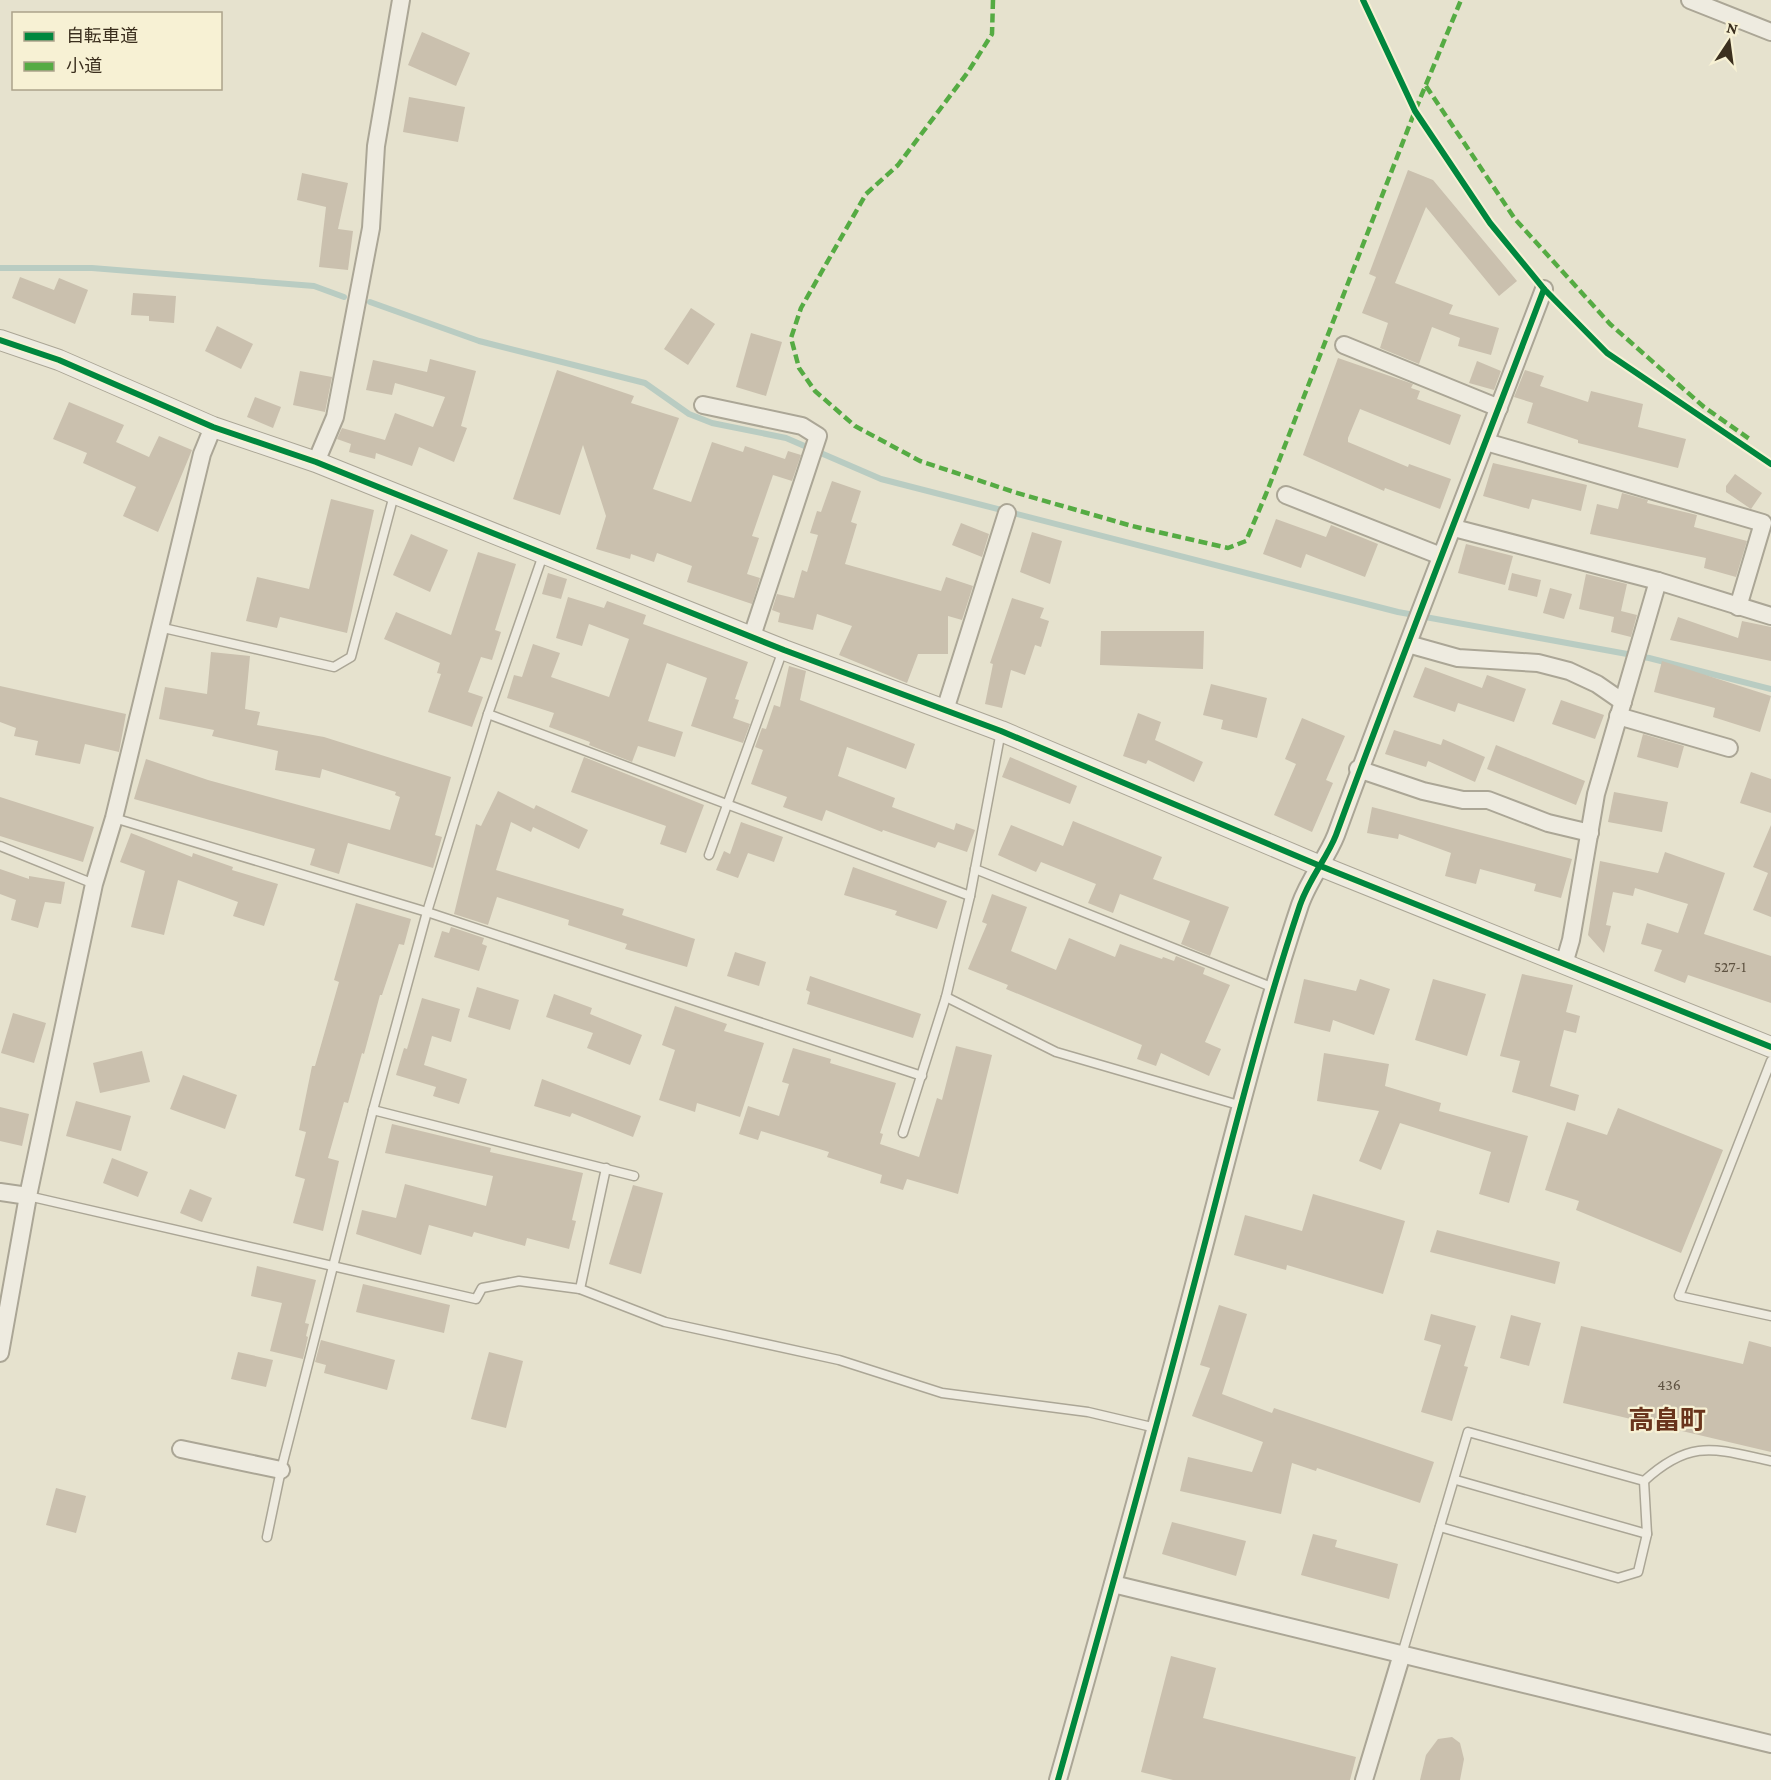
<svg xmlns="http://www.w3.org/2000/svg" width="1771" height="1780" viewBox="0 0 1771 1780" font-family="'Crimson Pro','Noto Sans JP',serif">
  <rect width="100%" height="100%" fill="#e6e2ce"/>
  <g fill="none" stroke-linecap="round" stroke-linejoin="round">
    <!-- stream -->
    <g stroke="#b9ccc2" stroke-width="6">
      <polyline points="0,268 92,268 314,286 344,297"/>
      <polyline points="370,302 479,341 645,383 689,414 712,423 786,438 881,479 1398,612 1649,658 1771,689"/>
    </g>
  </g>
  <!-- building -->
  <g fill="#cac0ae">
    <polygon points="422,32 470,53 456,86 408,65"/>
    <polygon points="409,97 465,107 458,142 403,132"/>
    <polygon points="1408,170 1433,180 1517,281 1499,296 1426,207 1395,283 1453,305 1449,314 1499,328 1491,355 1458,346 1460,338 1432,327 1419,364 1380,348 1388,323 1362,313 1376,277 1369,274"/>
    <polygon points="302,173 348,183 338,229 353,231 348,270 319,267 326,207 297,200"/>
    <polygon points="20,277 54,290 59,278 88,290 75,324 12,298"/>
    <polygon points="133,293 176,296 174,323 149,321 149,316 131,315"/>
    <polygon points="691,308 715,324 688,365 664,349"/>
    <polygon points="217,326 253,344 241,369 205,351"/>
    <polygon points="751,333 782,342 766,396 736,387"/>
    <polygon points="1338,358 1413,384 1411,388 1420,391 1417,399 1461,415 1450,445 1360,409 1348,438 1348,442 1408,467 1409,464 1451,479 1440,509 1385,488 1384,491 1303,455"/>
    <polygon points="430,359 476,371 461,426 467,428 454,462 419,447 412,466 376,453 375,459 349,452 351,444 337,439 342,428 385,440 395,413 433,427 445,397 395,383 392,395 366,390 373,360 427,372"/>
    <polygon points="1477,361 1501,371 1494,390 1469,383"/>
    <polygon points="557,370 634,396 631,403 679,418 653,489 691,502 712,442 743,452 745,446 785,459 788,451 801,455 792,481 773,475 752,536 759,538 747,574 760,578 752,604 687,582 692,566 657,553 654,562 631,554 630,559 596,549 606,516 583,445 560,515 513,499"/>
    <polygon points="1525,370 1544,376 1540,386 1588,402 1591,391 1643,404 1638,427 1686,439 1678,468 1578,443 1578,440 1527,423 1533,403 1514,397"/>
    <polygon points="300,371 332,377 325,412 293,405"/>
    <polygon points="255,397 281,407 273,428 247,417"/>
    <polygon points="69,402 124,425 116,442 149,457 159,436 192,450 158,532 123,516 136,487 83,463 87,453 53,439"/>
    <polygon points="1493,463 1587,485 1581,511 1532,499 1529,509 1483,496"/>
    <polygon points="1735,474 1762,493 1751,509 1726,492 1726,486"/>
    <polygon points="832,481 861,491 851,522 857,524 845,564 941,591 946,577 973,586 962,620 948,616 948,654 918,654 907,683 839,655 852,626 817,614 813,630 778,622 780,613 772,610 777,594 794,598 802,570 807,572 818,535 810,533 817,511 821,512"/>
    <polygon points="1622,493 1648,500 1647,503 1697,515 1694,527 1747,541 1736,577 1704,568 1706,558 1590,534 1597,504 1618,509"/>
    <polygon points="331,499 374,510 347,633 280,617 277,628 246,621 257,577 309,589"/>
    <polygon points="1276,519 1326,537 1331,525 1378,544 1365,577 1306,554 1301,568 1263,554"/>
    <polygon points="961,523 989,534 982,557 952,545"/>
    <polygon points="1032,532 1062,541 1050,584 1020,572"/>
    <polygon points="411,534 448,550 430,592 393,575"/>
    <polygon points="1466,544 1513,556 1505,585 1458,573"/>
    <polygon points="478,552 516,564 495,630 501,632 492,660 481,657 468,692 483,697 472,727 428,712 441,674 437,673 440,663 384,639 396,612 451,635"/>
    <polygon points="548,573 567,579 561,599 542,594"/>
    <polygon points="1512,573 1541,580 1537,597 1508,590"/>
    <polygon points="1586,574 1627,584 1621,611 1637,615 1631,637 1611,632 1614,617 1579,609"/>
    <polygon points="1550,588 1572,594 1564,619 1543,613"/>
    <polygon points="568,597 604,608 607,601 646,615 643,624 748,662 735,699 739,700 733,718 750,724 743,743 691,726 707,678 667,663 648,721 683,732 675,757 638,746 632,762 589,745 590,742 549,727 554,713 507,698 514,675 522,677 533,644 560,653 551,677 609,697 629,639 589,624 582,646 556,638"/>
    <polygon points="1012,598 1044,608 1040,618 1049,621 1041,647 1035,645 1025,675 1011,670 1002,708 985,704 993,664 990,663"/>
    <polygon points="1678,617 1738,638 1742,621 1771,627 1771,661 1670,640"/>
    <polygon points="1101,631 1204,631 1203,669 1100,665"/>
    <polygon points="211,652 250,656 245,709 260,712 257,725 324,737 451,777 435,835 442,837 433,868 348,843 339,874 310,865 315,849 134,799 146,759 208,780 390,830 400,797 395,795 396,792 322,769 320,778 275,770 278,751 212,736 214,730 159,719 165,687 207,694"/>
    <polygon points="1662,661 1771,696 1760,732 1713,717 1715,708 1654,692"/>
    <polygon points="789,666 806,671 800,700 915,744 906,769 847,747 838,776 895,798 892,807 954,830 956,823 975,830 967,852 938,842 935,848 883,830 882,832 826,810 822,821 783,807 787,797 751,784 763,750 755,747 762,728 766,729 774,705 780,707"/>
    <polygon points="1425,667 1482,688 1487,675 1526,689 1514,722 1458,703 1455,712 1413,697"/>
    <polygon points="1211,684 1267,698 1257,738 1221,729 1223,720 1203,715"/>
    <polygon points="0,686 126,714 119,752 85,744 80,764 35,755 38,741 14,736 16,728 0,722"/>
    <polygon points="1561,700 1604,715 1595,739 1552,724"/>
    <polygon points="1138,713 1161,722 1155,740 1203,762 1194,782 1148,760 1146,764 1123,756"/>
    <polygon points="1302,718 1345,736 1326,780 1333,783 1312,832 1274,815 1296,764 1285,759"/>
    <polygon points="1394,730 1441,745 1443,739 1485,757 1475,782 1428,761 1426,767 1385,754"/>
    <polygon points="1643,734 1684,746 1678,768 1637,757"/>
    <polygon points="1496,745 1585,781 1576,805 1487,769"/>
    <polygon points="584,757 704,805 686,853 660,844 666,826 571,792"/>
    <polygon points="1010,757 1077,786 1070,804 1002,777"/>
    <polygon points="1751,772 1771,779 1771,813 1740,803"/>
    <polygon points="498,791 534,809 536,805 588,830 579,849 533,827 531,832 511,822 496,870 624,909 622,915 695,939 687,967 625,949 627,944 568,925 569,920 497,897 488,925 454,914 476,824 481,826"/>
    <polygon points="1614,792 1668,802 1662,832 1608,822"/>
    <polygon points="0,797 94,827 83,862 0,836"/>
    <polygon points="1372,807 1572,859 1561,898 1534,891 1536,884 1480,869 1476,884 1445,876 1451,853 1399,834 1398,839 1367,833"/>
    <polygon points="1073,821 1162,857 1153,879 1229,907 1210,956 1181,944 1190,921 1120,894 1113,913 1088,903 1096,884 1041,862 1036,872 998,855 1011,825 1063,846"/>
    <polygon points="741,822 783,837 774,862 748,853 738,878 716,870 724,851 730,854"/>
    <polygon points="1771,825 1771,917 1753,910 1768,873 1753,867"/>
    <polygon points="131,833 192,857 193,853 233,867 232,870 278,884 264,926 233,916 238,902 178,880 164,935 131,927 145,871 120,862"/>
    <polygon points="1665,852 1725,873 1704,934 1771,956 1771,1003 1688,975 1685,983 1654,971 1662,950 1641,944 1647,923 1678,933 1688,904 1635,888 1633,896 1613,892 1606,925 1611,926 1604,953 1588,935 1600,861 1658,873"/>
    <polygon points="853,867 947,901 937,929 895,915 897,911 844,895"/>
    <polygon points="0,869 29,879 29,876 65,882 61,904 45,902 38,928 11,920 16,900 0,894"/>
    <polygon points="992,894 1027,907 1011,951 1056,970 1069,938 1115,957 1120,944 1162,959 1163,957 1174,961 1176,956 1205,968 1203,974 1230,985 1205,1042 1221,1049 1209,1076 1161,1053 1156,1066 1137,1059 1142,1045 1006,989 1008,985 968,969 987,924 982,922"/>
    <polygon points="356,903 411,919 404,945 399,944 382,995 380,995 364,1054 362,1053 348,1103 344,1102 328,1158 339,1161 323,1231 293,1223 305,1179 295,1176 306,1132 299,1130 312,1066 315,1066 339,982 334,980"/>
    <polygon points="451,927 484,938 482,944 487,946 479,971 434,957 442,931 449,933"/>
    <polygon points="735,952 766,962 759,986 727,976"/>
    <polygon points="1522,974 1573,985 1566,1012 1580,1016 1576,1033 1564,1030 1550,1086 1579,1095 1575,1111 1512,1092 1520,1061 1500,1056"/>
    <polygon points="810,976 921,1014 913,1038 807,1004 810,992 806,990"/>
    <polygon points="1304,979 1356,991 1360,979 1390,989 1374,1035 1333,1020 1330,1032 1294,1023"/>
    <polygon points="1433,979 1486,994 1467,1056 1415,1040"/>
    <polygon points="477,987 519,1000 510,1030 468,1017"/>
    <polygon points="554,994 592,1008 590,1014 642,1035 630,1065 587,1048 593,1033 546,1017"/>
    <polygon points="422,998 460,1009 451,1042 432,1036 424,1065 467,1079 459,1104 433,1096 436,1087 396,1075 404,1048 407,1049"/>
    <polygon points="675,1006 727,1024 724,1031 764,1043 740,1117 697,1103 695,1112 659,1100 675,1050 662,1045"/>
    <polygon points="13,1013 46,1023 34,1063 1,1053"/>
    <polygon points="956,1046 992,1055 958,1194 907,1179 903,1190 880,1183 882,1175 827,1157 829,1152 761,1131 758,1140 739,1134 748,1106 779,1116 789,1084 782,1082 793,1048 831,1059 830,1063 896,1083 880,1133 883,1134 880,1144 919,1157 937,1098 942,1100"/>
    <polygon points="142,1051 150,1082 100,1093 93,1063"/>
    <polygon points="1324,1053 1389,1064 1385,1086 1441,1103 1439,1111 1528,1136 1509,1203 1479,1194 1491,1152 1400,1123 1381,1170 1359,1161 1379,1111 1317,1101"/>
    <polygon points="183,1075 237,1095 225,1129 170,1109"/>
    <polygon points="542,1079 641,1116 633,1137 572,1113 570,1117 534,1106"/>
    <polygon points="76,1101 131,1116 121,1151 66,1136"/>
    <polygon points="0,1107 29,1114 22,1146 0,1141"/>
    <polygon points="1618,1108 1723,1150 1681,1253 1576,1210 1579,1201 1545,1190 1567,1122 1607,1135"/>
    <polygon points="392,1124 491,1148 490,1152 583,1173 572,1220 576,1221 569,1249 527,1238 525,1246 474,1232 472,1237 429,1225 421,1255 356,1234 362,1210 396,1218 405,1184 486,1206 493,1176 385,1153"/>
    <polygon points="112,1158 148,1172 138,1197 103,1183"/>
    <polygon points="633,1185 663,1193 641,1274 609,1264"/>
    <polygon points="190,1189 212,1198 202,1222 180,1213"/>
    <polygon points="1313,1194 1405,1221 1383,1294 1287,1265 1286,1270 1234,1255 1245,1215 1302,1231"/>
    <polygon points="1437,1230 1560,1262 1555,1284 1430,1252"/>
    <polygon points="257,1266 316,1280 305,1323 309,1324 306,1336 308,1337 303,1359 270,1351 282,1303 251,1296"/>
    <polygon points="363,1284 450,1305 444,1333 356,1312"/>
    <polygon points="1219,1305 1247,1314 1222,1394 1272,1413 1274,1408 1434,1462 1420,1503 1317,1468 1316,1471 1292,1463 1281,1514 1180,1491 1188,1457 1252,1472 1263,1442 1192,1416 1210,1368 1200,1365"/>
    <polygon points="1431,1314 1476,1326 1464,1366 1468,1367 1452,1421 1421,1412 1441,1345 1424,1340"/>
    <polygon points="1511,1315 1541,1323 1529,1366 1500,1358"/>
    <polygon points="1581,1326 1743,1364 1749,1341 1771,1347 1771,1452 1563,1403"/>
    <polygon points="321,1340 395,1360 387,1390 324,1373 326,1365 315,1362"/>
    <polygon points="238,1352 273,1360 266,1387 231,1379"/>
    <polygon points="489,1352 523,1361 506,1428 471,1419"/>
    <polygon points="56,1488 86,1496 76,1533 46,1525"/>
    <polygon points="1172,1522 1246,1541 1236,1576 1162,1554"/>
    <polygon points="1313,1534 1337,1540 1335,1547 1398,1564 1389,1599 1301,1575"/>
    <polygon points="1171,1656 1216,1668 1203,1718 1356,1757 1350,1780 1173,1780 1141,1772"/>
    <polygon points="1452,1737 1460,1743 1464,1759 1460,1780 1420,1780 1426,1755 1438,1739"/>
  </g>
  <g fill="none" stroke-linecap="round" stroke-linejoin="round">
    <!-- service casing -->
    <g stroke="#aba696" stroke-width="11">
      <g id="service">
        <polyline points="159,627 334,667 351,657 394,495"/>
        <polyline points="488,714 970,896"/>
        <polyline points="114,818 427,912 922,1076"/>
        <polyline points="0,846 94,884"/>
        <polyline points="709,855 783,650"/>
        <polyline points="975,869 1274,988"/>
        <polyline points="946,997 1056,1052 1242,1106"/>
        <polyline points="1771,1061 1679,1296 1771,1316"/>
        <polyline points="373,1110 634,1176"/>
        <polyline points="903,1133 946,997 970,896 1001,731"/>
        <polyline points="28,1196 476,1299 482,1288 519,1281 580,1289 665,1322 839,1360 942,1393 1088,1412 1156,1428"/>
        <polyline points="580,1289 606,1168"/>
        <polyline points="1456,1480 1647,1534"/>
        <polyline points="1440,1527 1618,1578 1638,1572 1647,1534 1644,1481"/>
        <polyline points="267,1537 281,1470 373,1110 427,912 488,714 543,555"/>
        <path d="M1402,1654L1468,1432L1644,1481C1691,1438 1715,1449 1771,1461"/>
      </g>
    </g>
    <!-- minor casing -->
    <g stroke="#aba696" stroke-width="20">
      <g id="minor">
        <polyline points="1690,0 1771,32"/>
        <polyline points="1344,345 1499,408"/>
        <polyline points="703,405 802,426 818,436 752,636"/>
        <polyline points="1486,442 1763,523 1738,607"/>
        <polyline points="316,462 335,417 371,228 376,146 401,0"/>
        <polyline points="1286,495 1441,556"/>
        <polyline points="1454,528 1658,581 1771,616"/>
        <polyline points="1408,644 1458,658 1538,663 1569,671 1597,684 1623,702"/>
        <polyline points="945,710 1007,513"/>
        <polyline points="1618,716 1729,748"/>
        <polyline points="1358,769 1423,791 1463,800 1488,800 1548,823 1590,833"/>
        <polyline points="1564,964 1571,940 1596,794 1658,581"/>
        <polyline points="0,1192 28,1196"/>
        <polyline points="0,1353 28,1196 94,884 114,818 202,454 213,427"/>
        <polyline points="181,1449 281,1470"/>
        <polyline points="1113,1584 1771,1744"/>
        <path d="M1058,1780C1105,1613 1152,1445 1196,1277C1229,1153 1259,1027 1300,905C1309,879 1327,858 1336,835C1403,652 1475,471 1544,289"/>
        <polyline points="1364,1780 1402,1654"/>
      </g>
    </g>
    <!-- tertiary casing -->
    <g stroke="#aba696" stroke-width="22">
      <polyline id="tertiary" points="0,340 59,360 213,427 316,462 784,650 1001,731 1318,865 1771,1047"/>
    </g>
    <!-- service -->
    <use href="#service" stroke="#eeebe0" stroke-width="8"/>
    <!-- minor -->
    <use href="#minor" stroke="#eeebe0" stroke-width="16"/>
    <!-- tertiary -->
    <use href="#tertiary" stroke="#eeebe0" stroke-width="20"/>
    <!-- quiet -->
    <g stroke="#55ab43" stroke-width="4.5" stroke-dasharray="9 4.5" stroke-linecap="butt">
      <polyline points="993,0 992,34 968,72 898,165 866,194 801,308 791,338 799,368 815,391 855,426 920,461 1014,492 1132,526 1228,548 1246,541 1266,494 1415,111 1461,0"/>
      <polyline points="1426,86 1515,219 1610,324 1704,407 1751,440"/>
    </g>
    <!-- cycleway casing -->
    <g stroke="#f7f1d4" stroke-width="10">
      <g id="cycleway">
        <polyline points="1363,0 1415,111 1490,223 1544,289 1607,353 1771,464"/>
        <polyline points="0,340 59,360 213,427 316,462 784,650 1001,731 1318,865 1771,1047"/>
        <path d="M1058,1780C1105,1613 1152,1445 1196,1277C1229,1153 1259,1027 1300,905C1309,879 1327,858 1336,835C1403,652 1475,471 1544,289"/>
      </g>
    </g>
    <!-- cycleway -->
    <use href="#cycleway" stroke="#00873e" stroke-width="6"/>
  </g>
  <g text-anchor="middle" stroke-width="4.5" stroke-linejoin="round" paint-order="stroke">
    <!-- number labels -->
    <g font-size="16" fill="#5f5342">
      <text x="1730" y="972">527-1</text>
      <text x="1669" y="1390">436</text>
    </g>
    <!-- district labels -->
    <g font-size="26" font-weight="bold" fill="#69341c" stroke="#f7f1d4">
      <text x="1667" y="1429">高畠町</text>
    </g>
  </g>
  <!-- legend -->
  <rect x="12" y="12" width="210" height="78" fill="#f7f1d4" stroke="#aca38b" stroke-width="1.5"/>
  <rect x="24" y="32" width="30" height="9" fill="#00873e" stroke="#aca38b" stroke-width="1.5"/>
  <text x="66" y="42" font-size="18" fill="#3b2f1e">自転車道</text>
  <rect x="24" y="62" width="30" height="9" fill="#55ab43" stroke="#aca38b" stroke-width="1.5"/>
  <text x="66" y="72" font-size="18" fill="#3b2f1e">小道</text>
  <!-- north arrow -->
  <g transform="translate(1729 42) rotate(13)" stroke="#f7f1d4" stroke-width="4.5" paint-order="stroke">
  <path d="M0-4.5L10 22L0 15L-10 22Z" fill="#3b2f1e"/>
  <text y="-9" font-size="16" font-weight="bold" text-anchor="middle" fill="#3b2f1e">N</text>
  </g>
</svg>
